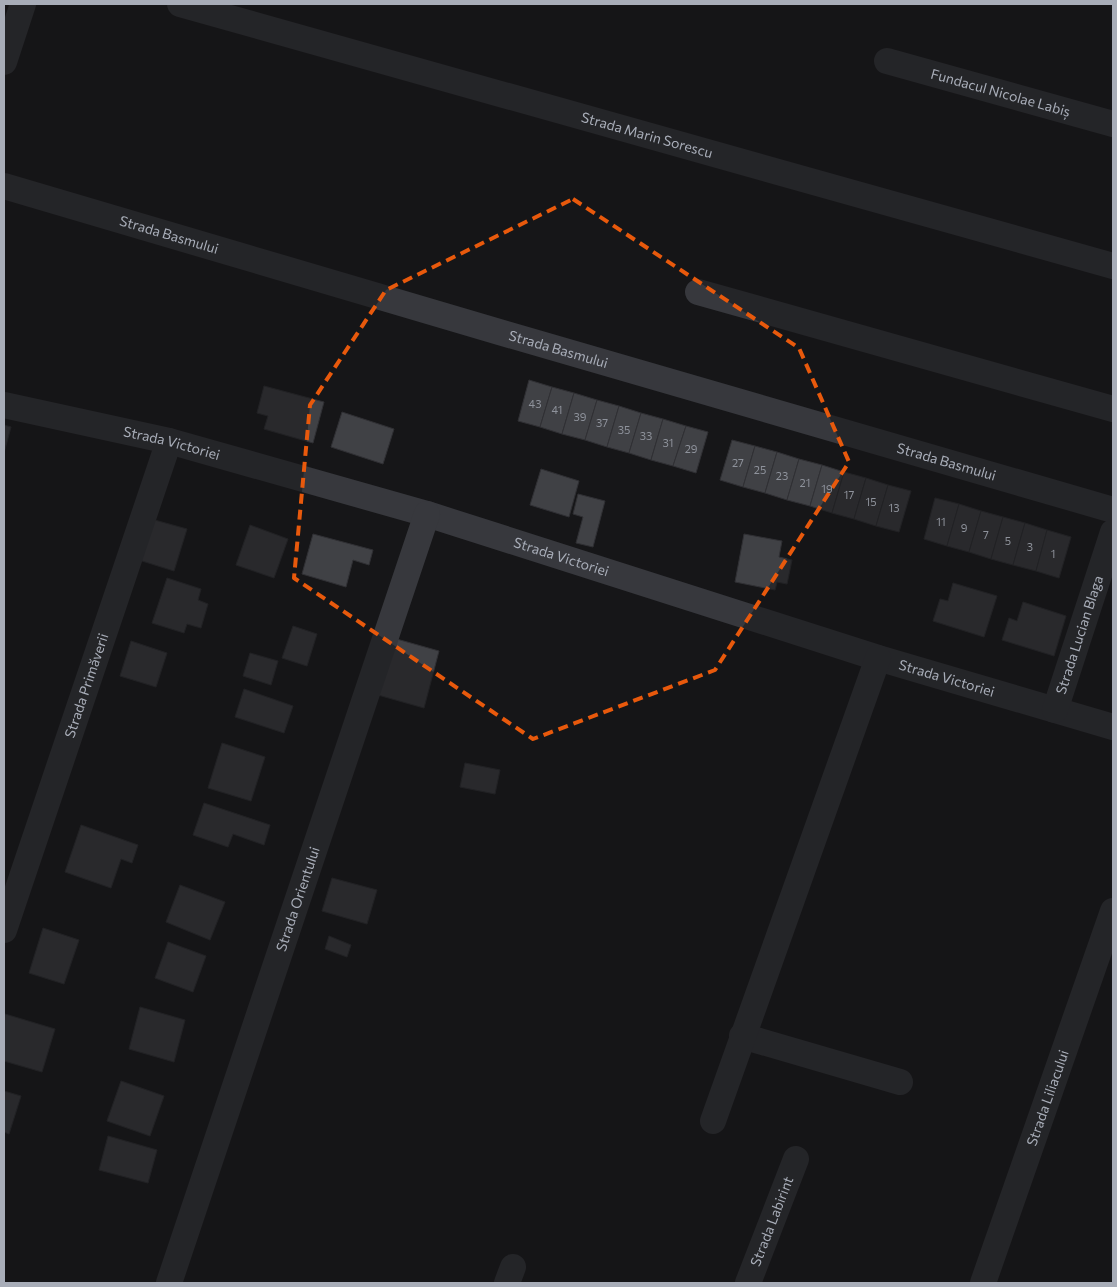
<svg xmlns="http://www.w3.org/2000/svg" width="1117" height="1287" viewBox="0 0 1117 1287" font-family="Commissioner,sans-serif">
  <rect width="100%" height="100%" fill="#161618"/>
  <!-- building -->
  <g fill="#404145" stroke="#303034">
    <polygon points="529,380 552,387 540,427 518,421"/>
    <polygon points="264,386 324,402 313,443 264,429 268,416 257,413"/>
    <polygon points="552,387 574,393 562,434 540,427"/>
    <polygon points="574,393 597,400 585,440 562,434"/>
    <polygon points="597,400 619,406 607,447 585,440"/>
    <polygon points="619,406 641,413 629,453 607,447"/>
    <polygon points="342,412 394,429 383,464 331,447"/>
    <polygon points="641,413 663,419 651,460 629,453"/>
    <polygon points="663,419 686,426 673,466 651,460"/>
    <polygon points="4,425 11,427 4,453"/>
    <polygon points="686,426 708,432 696,473 673,466"/>
    <polygon points="732,440 755,446 743,487 720,480"/>
    <polygon points="755,446 777,452 765,493 743,487"/>
    <polygon points="777,452 799,459 787,500 765,493"/>
    <polygon points="799,459 822,465 810,506 787,500"/>
    <polygon points="822,465 844,472 832,513 810,506"/>
    <polygon points="541,469 579,481 569,517 530,505"/>
    <polygon points="844,472 866,478 854,519 832,513"/>
    <polygon points="866,478 888,485 876,526 854,519"/>
    <polygon points="888,485 911,491 899,532 876,526"/>
    <polygon points="578,494 605,501 593,547 576,543 583,517 573,514"/>
    <polygon points="935,498 959,504 947,546 924,539"/>
    <polygon points="959,504 981,511 969,552 947,546"/>
    <polygon points="981,511 1003,517 991,559 969,552"/>
    <polygon points="1003,517 1025,523 1013,565 991,559"/>
    <polygon points="151,519 187,529 174,571 139,560"/>
    <polygon points="1025,523 1047,530 1036,571 1013,565"/>
    <polygon points="250,525 288,539 274,578 236,565"/>
    <polygon points="1047,530 1071,537 1059,578 1036,571"/>
    <polygon points="313,534 373,550 369,565 353,560 346,587 302,574"/>
    <polygon points="744,534 782,541 779,557 792,560 787,584 777,582 775,590 735,582"/>
    <polygon points="167,578 201,589 198,600 208,604 201,628 187,624 184,633 152,623"/>
    <polygon points="953,583 997,596 984,637 933,621 940,599 948,601"/>
    <polygon points="1023,602 1066,616 1054,656 1002,640 1009,618 1017,621"/>
    <polygon points="293,626 317,634 307,666 282,658"/>
    <polygon points="393,638 439,651 424,708 378,695"/>
    <polygon points="131,641 167,653 156,687 120,676"/>
    <polygon points="250,653 278,661 271,685 243,676"/>
    <polygon points="244,689 293,706 284,733 235,717"/>
    <polygon points="222,743 265,757 251,801 208,788"/>
    <polygon points="465,763 500,770 495,794 460,787"/>
    <polygon points="204,803 270,825 264,845 233,834 228,847 193,835"/>
    <polygon points="81,825 138,845 132,863 121,859 111,888 65,872"/>
    <polygon points="332,878 377,890 367,924 322,911"/>
    <polygon points="180,885 225,902 210,940 166,922"/>
    <polygon points="43,928 79,940 64,984 29,973"/>
    <polygon points="329,936 351,945 347,957 325,949"/>
    <polygon points="168,942 206,956 193,992 155,978"/>
    <polygon points="140,1007 185,1020 174,1062 129,1049"/>
    <polygon points="5,1014 55,1029 42,1072 4,1061 4,1020"/>
    <polygon points="121,1081 164,1096 150,1136 107,1121"/>
    <polygon points="4,1091 21,1096 9,1134 4,1132"/>
    <polygon points="108,1136 157,1150 148,1183 99,1170"/>
  </g>
  <g fill="none" stroke-linecap="round" stroke-linejoin="round">
    <!-- street -->
    <g stroke="#37383d" stroke-width="26">
      <path id="s1" d="M180,4L1113,266"/>
      <path id="s2" d="M887,61L1113,124"/>
      <polyline points="4,62 23,4"/>
      <path id="s3" d="M4,186L506,334L1113,510"/>
      <polyline points="698,292 1113,409"/>
      <path id="s4" d="M4,405L169,441L427,514L878,658L1113,727"/>
      <path id="s5" d="M1055,710L1113,532"/>
      <path id="s6" d="M4,930L169,441"/>
      <polyline points="742,1036 900,1082"/>
      <polyline points="713,1121 878,658"/>
      <path id="s7" d="M169,1283L427,514"/>
      <polyline points="507,1283 513,1267"/>
      <path id="s8" d="M748,1283L796,1159"/>
      <path id="s9" d="M983,1283L1113,911"/>
    </g>
  </g>
  <!-- marked area -->
  <path d="M0 0H1117V1287H0ZM573,199L799,348L849,462L715,670L533,739L294,578L310,405L386,290Z" fill="#161618" fill-opacity=".55" fill-rule="evenodd"/>
  <path fill="none" stroke="#e8590c" stroke-width="4" stroke-dasharray="10 6" stroke-linejoin="round" d="M573,199L799,348L849,462L715,670L533,739L294,578L310,405L386,290Z"/>
  <g text-anchor="middle" stroke-width="4" stroke-linejoin="round" paint-order="stroke">
    <!-- number labels -->
    <g font-size="11" fill="#8e929b">
      <text x="535" y="408">43</text>
      <text x="557" y="414">41</text>
      <text x="580" y="421">39</text>
      <text x="602" y="427">37</text>
      <text x="624" y="434">35</text>
      <text x="646" y="440">33</text>
      <text x="668" y="447">31</text>
      <text x="691" y="453">29</text>
      <text x="738" y="467">27</text>
      <text x="760" y="474">25</text>
      <text x="782" y="480">23</text>
      <text x="805" y="487">21</text>
      <text x="827" y="493">19</text>
      <text x="849" y="499">17</text>
      <text x="871" y="506">15</text>
      <text x="894" y="512">13</text>
      <text x="941" y="526">11</text>
      <text x="964" y="532">9</text>
      <text x="986" y="539">7</text>
      <text x="1008" y="545">5</text>
      <text x="1030" y="551">3</text>
      <text x="1053" y="558">1</text>
    </g>
    <!-- street labels -->
    <g font-size="14" fill="#a8adb8" stroke="#111113">
      <text dy="5" stroke="none"><textPath href="#s2" startOffset="118">Fundacul Nicolae Labiș</textPath></text>
      <text dy="5" stroke="none"><textPath href="#s1" startOffset="485">Strada Marin Sorescu</textPath></text>
      <text dy="5" stroke="none"><textPath href="#s3" startOffset="172">Strada Basmului</textPath></text>
      <text dy="5" stroke="none"><textPath href="#s3" startOffset="578">Strada Basmului</textPath></text>
      <text dy="5" stroke="none"><textPath href="#s4" startOffset="172">Strada Victoriei</textPath></text>
      <text dy="5" stroke="none"><textPath href="#s3" startOffset="982">Strada Basmului</textPath></text>
      <text dy="5" stroke="none"><textPath href="#s4" startOffset="578">Strada Victoriei</textPath></text>
      <text dy="5" stroke="none"><textPath href="#s5" startOffset="79">Strada Lucian Blaga</textPath></text>
      <text dy="5" stroke="none"><textPath href="#s4" startOffset="982">Strada Victoriei</textPath></text>
      <text dy="5" stroke="none"><textPath href="#s6" startOffset="258">Strada Primăverii</textPath></text>
      <text dy="5" stroke="none"><textPath href="#s7" startOffset="405">Strada Orientului</textPath></text>
      <text dy="5" stroke="none"><textPath href="#s9" startOffset="196">Strada Liliacului</textPath></text>
      <text dy="5" stroke="none"><textPath href="#s8" startOffset="66">Strada Labirint</textPath></text>
    </g>
  </g>
  <!-- border -->
  <rect width="1117" height="1287" fill="none" stroke="#a8adb8" stroke-width="10"/>
</svg>
